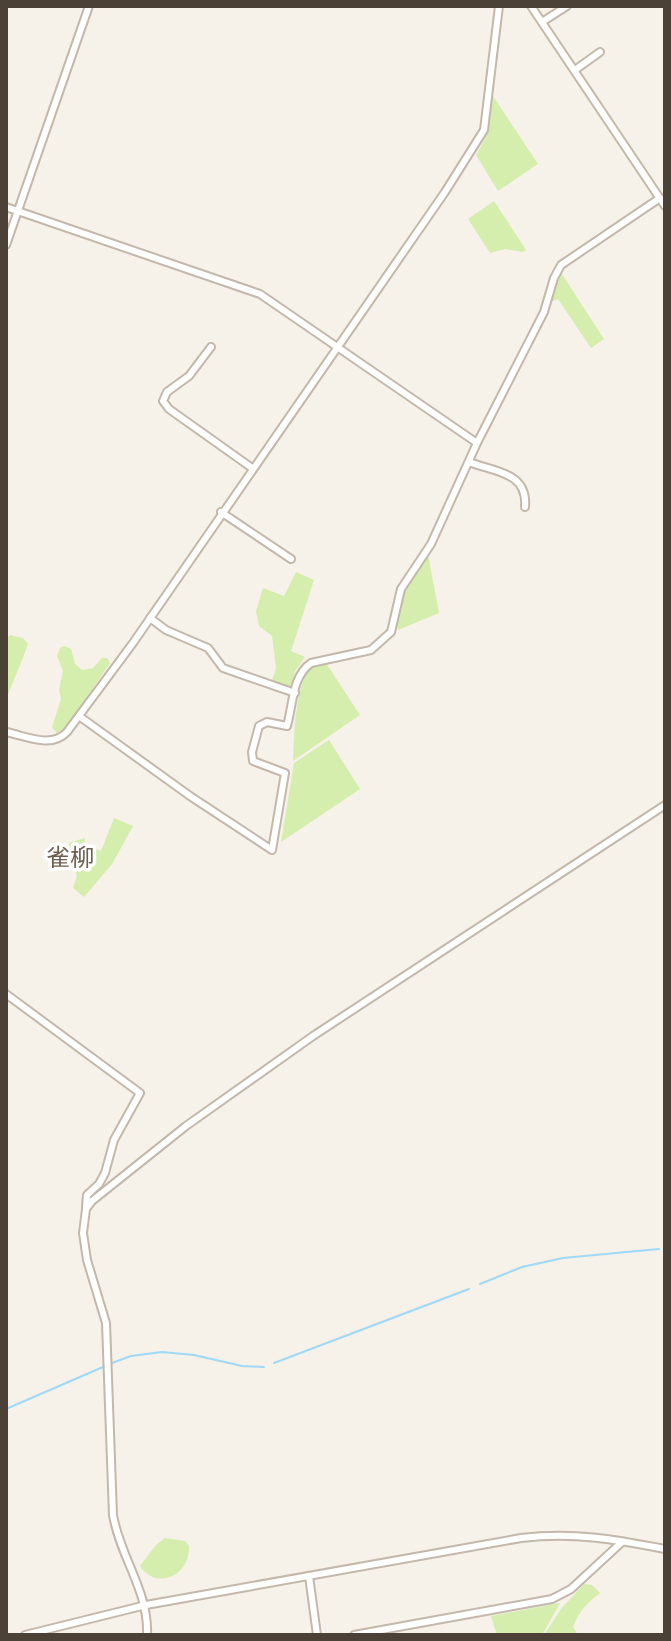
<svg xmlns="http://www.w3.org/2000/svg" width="671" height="1641" viewBox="0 0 671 1641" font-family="'DM Sans','Noto Sans JP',sans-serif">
  <rect width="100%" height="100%" fill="#f6f1e9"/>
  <!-- green -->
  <g fill="#d5eead">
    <polygon points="493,96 538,164 498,191 476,155 486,137"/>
    <polygon points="494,201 526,250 523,252 505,249 490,253 468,219"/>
    <polygon points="560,271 604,339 591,348 558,299 551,302"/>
    <path d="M428,555L439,613L398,630C390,609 415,573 428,555Z"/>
    <polygon points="296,572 314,580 291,651 305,657 295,671 291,689 272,681 276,668 272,636 259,626 256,611 263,588 284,596"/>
    <path d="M10,635L23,638L28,644C21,664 13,681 6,700V639Z"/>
    <polygon points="64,646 71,649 75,664 82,670 93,668 102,658 107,658 110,663 67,726 57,733 52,727 61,699 59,690 63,671 57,656 60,648"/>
    <path d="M326,663L360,715L293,761C294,735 295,688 310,668Z"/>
    <polygon points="329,740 360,789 281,842 294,763"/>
    <polygon points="114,818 133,826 112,864 84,897 73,888 77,876 69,845 71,842 85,838 85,845 101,851"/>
    <path d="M165,1538L185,1541L189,1546C190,1576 156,1591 140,1566L156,1545Z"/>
    <path d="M584,1584L592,1585L600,1593C587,1603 579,1611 573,1627L578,1635H544L561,1609Z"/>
    <polygon points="560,1603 542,1635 497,1635 491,1616"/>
  </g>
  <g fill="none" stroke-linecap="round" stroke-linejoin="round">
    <!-- stream -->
    <g stroke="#9fd9f8" stroke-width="2">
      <polyline points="480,1284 522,1267 563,1258 659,1249"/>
      <polyline points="112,1363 131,1356 162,1352 194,1355 242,1366 264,1367"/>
      <polyline points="274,1363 469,1289"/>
      <polyline points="6,1409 103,1367"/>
    </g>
    <!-- minor casing -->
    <g stroke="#c3b8aa" stroke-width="10">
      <g id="minor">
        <polyline points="531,6 665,206"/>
        <polyline points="542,22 567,6"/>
        <polyline points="575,70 600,52"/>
        <polyline points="6,207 260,294 477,443"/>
        <polyline points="6,245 89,6"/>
        <polyline points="211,347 189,376 167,392 163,401 169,409 252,468"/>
        <path d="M469,462C495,472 528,472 525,507"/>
        <polyline points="221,512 291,559"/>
        <polyline points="150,618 166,630 208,648 223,668 295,693"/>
        <path d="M79,716L190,796L272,850L285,773L253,761L252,752L259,726L267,722L287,726C293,705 292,676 311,663L371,650L391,632L401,589L431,544L477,443L544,312L554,278L561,265L660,198"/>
        <path d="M6,732C26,736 51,749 67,732L133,643L445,192L484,130L499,6"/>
        <polyline points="6,994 140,1093 114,1140 105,1173 99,1184 87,1195 86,1207"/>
        <polyline points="309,1576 317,1635"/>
        <path d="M25,1635L146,1605L521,1538C574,1532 613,1539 665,1549"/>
        <path d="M147,1635C149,1591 120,1557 113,1515L106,1323L87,1260L83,1233L86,1209L92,1201L186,1126L313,1036L665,805"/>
        <polyline points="354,1635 552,1599 571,1589 622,1542"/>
      </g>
    </g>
    <!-- minor -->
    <use href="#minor" stroke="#fff" stroke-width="6"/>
  </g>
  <g text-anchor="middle" stroke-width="7" stroke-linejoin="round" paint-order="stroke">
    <!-- neighbourhood labels -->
    <g font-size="24" fill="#6f5f4c" stroke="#fff">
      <text x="70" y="866">雀柳</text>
    </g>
  </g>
  <!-- border -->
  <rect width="671" height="1641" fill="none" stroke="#4b4136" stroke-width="16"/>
</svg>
